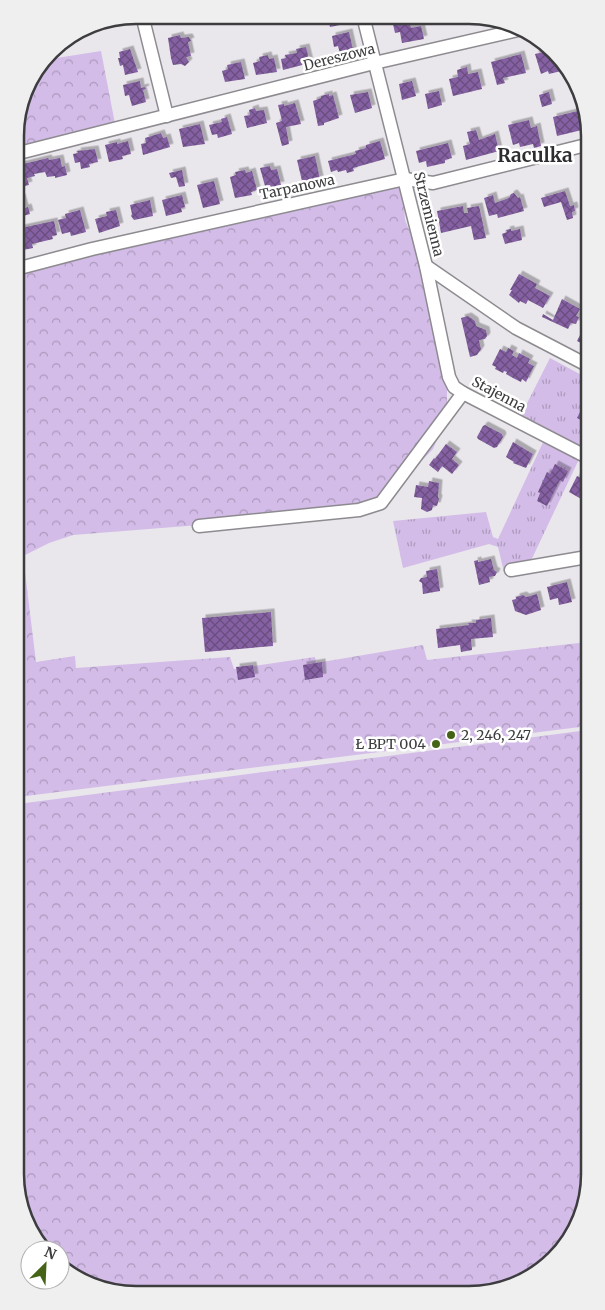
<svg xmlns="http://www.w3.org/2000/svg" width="605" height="1310" viewBox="0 0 605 1310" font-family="Merriweather,serif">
  <defs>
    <pattern id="grass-tufts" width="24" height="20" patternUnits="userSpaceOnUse" patternTransform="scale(1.25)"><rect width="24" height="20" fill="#d3bce8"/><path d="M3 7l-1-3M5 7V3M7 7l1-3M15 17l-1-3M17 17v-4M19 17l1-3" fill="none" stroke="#ac9abd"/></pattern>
    <pattern id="forest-crowns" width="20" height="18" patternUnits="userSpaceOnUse" patternTransform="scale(1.25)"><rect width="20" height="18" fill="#d3bce8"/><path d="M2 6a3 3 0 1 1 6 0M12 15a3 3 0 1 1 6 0" fill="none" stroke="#ac9abd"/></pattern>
    <pattern id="building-cross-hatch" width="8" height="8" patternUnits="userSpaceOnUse" patternTransform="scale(1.25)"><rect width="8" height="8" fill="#8561a2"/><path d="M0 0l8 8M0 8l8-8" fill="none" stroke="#684d7e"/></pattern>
    <filter id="shadow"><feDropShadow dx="3.5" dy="-3.5" stdDeviation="0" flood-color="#0004"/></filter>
  </defs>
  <rect width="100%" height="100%" fill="#e9e6ec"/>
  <!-- grass -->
  <polygon fill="url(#grass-tufts)" points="550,358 587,378 587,457 581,455 528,567 504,572 498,547 489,544 403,568 393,521 486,512 493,537 498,539 545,438 517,423"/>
  <!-- forest -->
  <g fill="url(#forest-crowns)">
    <polygon points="101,51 116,129 15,152 15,127 27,82 44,60"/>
    <polygon points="403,184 405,220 415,244 436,327 440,368 447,386 447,404 443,426 433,449 388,495 364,512 73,535 49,543 23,556 36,662 75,656 76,668 230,657 234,669 315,657 316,663 423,645 427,660 588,642 588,726 18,797 16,269"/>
    <polygon points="588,730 590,1183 581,1221 560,1254 501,1291 112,1293 60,1267 60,1250 46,1250 19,1206 18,804"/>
  </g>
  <!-- building -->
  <g fill="url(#building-cross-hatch)" filter="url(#shadow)">
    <polygon points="327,16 343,16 345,24 330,27"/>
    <polygon points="127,17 128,22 122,23 122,24 112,26 111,22 103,24 102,21"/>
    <polygon points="433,17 454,17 455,21 435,24"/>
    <polygon points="409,20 411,28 421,26 424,39 402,43 400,32 395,33 393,24"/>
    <polygon points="349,32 354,54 341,57 338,46 334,47 332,36"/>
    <polygon points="180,35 181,38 189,37 191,41 188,42 191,56 186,57 189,62 185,66 181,64 173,65 171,58 168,38"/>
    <polygon points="306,47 310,63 283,70 281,59 286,58 285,55 297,53 296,49"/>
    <polygon points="551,48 565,70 549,74 548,71 541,74 535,54 544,52 545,55 552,53"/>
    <polygon points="130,49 138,72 125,75 123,65 120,66 118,58 120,58 119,52"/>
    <polygon points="521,54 526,73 503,78 505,83 497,85 491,62"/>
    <polygon points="268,55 269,59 274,58 277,72 256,75 253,63 260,61 259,57"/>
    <polygon points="241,62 245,79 225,82 222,71 228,69 227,65"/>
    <polygon points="467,67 468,74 478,72 482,89 453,96 449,79 458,77 457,70"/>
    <polygon points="140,81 141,88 145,87 146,89 143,90 146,102 132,106 129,95 125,96 123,85"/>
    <polygon points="412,81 416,96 402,100 399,84"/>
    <polygon points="439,91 442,105 428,109 425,94"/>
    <polygon points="368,92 372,108 355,113 350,95"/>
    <polygon points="549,92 552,104 542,107 539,95"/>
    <polygon points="329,94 329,96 333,95 339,118 324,123 324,125 318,126 313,101 321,98 321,96"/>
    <polygon points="295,103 301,124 286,127 289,144 282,146 276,123 282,121 278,105 284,104 284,106"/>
    <polygon points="255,108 256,111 264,110 267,123 247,128 244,116 250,115 249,110"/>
    <polygon points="582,110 583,113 586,113 586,119 584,120 586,129 557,136 553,117"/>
    <polygon points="227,117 232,134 218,138 217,134 212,135 209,125 222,122 221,119"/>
    <polygon points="529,120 531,128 537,126 541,146 534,148 533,144 520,147 519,143 513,145 508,125"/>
    <polygon points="200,124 205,144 183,147 179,129"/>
    <polygon points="476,130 479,140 495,134 499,151 466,160 463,146 470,144 467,132"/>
    <polygon points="161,133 163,138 167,137 170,147 143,155 141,144 146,143 145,138"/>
    <polygon points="128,141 131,154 122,156 123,159 109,162 105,145 117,142 117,144"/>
    <polygon points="380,141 385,159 353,168 354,171 347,173 346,170 338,172 337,170 331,172 328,161 356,154 355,151 366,148 366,145"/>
    <polygon points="448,143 452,158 445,160 445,163 427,167 426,161 419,163 416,151"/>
    <polygon points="95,149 98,162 89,164 90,167 81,169 80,162 75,163 73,154 78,153 77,151"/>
    <polygon points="315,156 320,179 314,181 314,179 302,181 297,160"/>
    <polygon points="48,158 49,160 60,158 62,167 65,166 67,175 55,178 55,176 47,177 45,172 34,174 35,176 27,178 29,185 16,188 15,169 20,168 19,165"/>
    <polygon points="270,166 271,170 277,169 281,185 271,187 270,185 265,186 260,168"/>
    <polygon points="182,170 185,186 179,187 176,177 171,178 169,173"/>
    <polygon points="245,170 246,173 252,171 257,190 251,192 252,195 235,198 230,177 236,175 235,172"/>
    <polygon points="214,181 220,204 203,208 197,185"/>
    <polygon points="565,191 570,206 574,205 575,211 572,212 573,218 567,220 561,202 544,207 541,198"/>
    <polygon points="514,193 518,198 520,197 524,211 498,218 497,214 489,216 484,198 493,195 495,203 509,198 511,194"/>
    <polygon points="182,195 185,207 181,208 182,212 166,216 162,200"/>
    <polygon points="22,197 25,208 28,207 30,214 16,218 16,198"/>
    <polygon points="150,200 153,216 134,220 131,216 132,214 130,205"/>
    <polygon points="463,206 464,213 468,213 467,208 479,206 486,238 474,240 471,226 441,233 437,211"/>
    <polygon points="80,210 86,232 71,236 70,232 62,234 58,220 66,218 65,214"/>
    <polygon points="116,210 120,226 99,233 95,219 107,216 106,212"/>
    <polygon points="54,221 57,235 52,236 53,239 32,244 33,248 18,251 16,241 16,229"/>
    <polygon points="511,229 511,231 520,229 522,240 505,244 502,234 507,232 506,230"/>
    <polygon points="519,274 537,284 535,288 550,296 543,308 528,300 526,304 520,301 519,303 509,295 512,290 510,290"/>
    <polygon points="562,299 580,309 576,316 579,317 576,324 571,323 568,329 542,317 543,314 553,320"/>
    <polygon points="468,316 475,321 476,326 486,330 487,336 485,339 479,340 481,349 477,355 470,357 461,318"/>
    <polygon points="585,325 587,326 587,346 577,341"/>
    <polygon points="508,348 514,351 512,355 517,358 519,353 530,359 528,363 534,366 526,382 522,379 521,382 513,378 506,374 507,372 504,371 503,373 495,369 496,367 492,365 500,349 506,352"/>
    <polygon points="587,398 587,423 577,418"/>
    <polygon points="485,425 502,434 503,437 497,447 494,448 478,439 477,437 483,426"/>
    <polygon points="513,442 533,454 526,468 513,463 514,462 506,457"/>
    <polygon points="446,444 457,452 452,459 459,465 452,474 442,466 438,472 429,465 434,458 435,459"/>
    <polygon points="555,464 568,471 563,482 560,480 547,506 537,501 540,493 538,492 547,472 550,474"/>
    <polygon points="577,476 584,479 585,477 587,478 587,500 584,499 583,500 569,492"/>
    <polygon points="429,481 439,483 438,497 439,499 437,506 433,505 432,510 427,512 421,509 422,498 414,497 416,485 428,487"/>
    <polygon points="491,559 494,570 497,572 495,576 489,577 490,582 479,585 474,561 478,560 478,562"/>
    <polygon points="437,569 440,591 423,594 422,583 419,581 421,578 427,577 426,571"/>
    <polygon points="588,577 588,590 583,591 580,579"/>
    <polygon points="567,582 572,602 559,605 558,598 550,600 547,587"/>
    <polygon points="537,594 541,610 526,615 515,611 512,600 516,599 516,597 523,595 526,597"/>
    <polygon points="271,612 273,646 205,652 202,618"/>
    <polygon points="491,618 493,637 471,639 472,650 461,652 460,645 438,648 436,629 469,625 468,623 476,623 476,620"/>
    <polygon points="322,662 323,677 305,680 303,665"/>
    <polygon points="253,665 255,677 238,680 236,667"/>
  </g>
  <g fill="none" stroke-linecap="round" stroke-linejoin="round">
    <!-- minor casing -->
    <g stroke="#8e8b90" stroke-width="15">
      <g id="minor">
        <polyline points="142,15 167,116"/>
        <polyline points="363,16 426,266 449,377 454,387 463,393 587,457"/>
        <polyline points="15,154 370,64 518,30"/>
        <polyline points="426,266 516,328 587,365"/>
        <polyline points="16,269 92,249 405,179 433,183 586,145"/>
        <polyline points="199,526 359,510 381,503 463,393"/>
        <polyline points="511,570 587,557"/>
      </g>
    </g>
    <!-- minor -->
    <use href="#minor" stroke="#fff" stroke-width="12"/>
  </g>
  <!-- markers -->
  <g fill="#456317" stroke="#fff" stroke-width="2">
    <circle cx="451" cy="735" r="5"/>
    <circle cx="436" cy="744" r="5"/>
  </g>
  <g text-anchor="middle" stroke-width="5" stroke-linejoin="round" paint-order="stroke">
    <!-- street labels -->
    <g font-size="14" fill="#3d3c3f" stroke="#fff">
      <text transform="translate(339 57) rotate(-14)" y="5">Dereszowa</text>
      <text transform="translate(297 187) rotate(-12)" y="5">Tarpanowa</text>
      <text transform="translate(429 214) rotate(76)" y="5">Strzemienna</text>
      <text transform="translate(499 394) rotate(28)" y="5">Stajenna</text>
    </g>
    <!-- poi labels -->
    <g font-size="14" fill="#3d3c3f" stroke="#fff" text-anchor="start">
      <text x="461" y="740">2, 246, 247</text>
      <text x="426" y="749" text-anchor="end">Ł BPT 004</text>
    </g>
    <!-- district labels -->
    <g font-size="19" font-weight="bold" fill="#2e2c30" stroke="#fff">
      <text x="535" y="162">Raculka</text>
    </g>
  </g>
  <!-- crop -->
  <path d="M0 0H605V1310H0ZM136 24H469A112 112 0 0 1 581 136V1174A112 112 0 0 1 469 1286H136A112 112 0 0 1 24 1174V136A112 112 0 0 1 136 24Z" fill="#efeff0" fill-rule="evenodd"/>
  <path fill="none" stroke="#3d3c3f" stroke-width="2.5" d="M136 24H469A112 112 0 0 1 581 136V1174A112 112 0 0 1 469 1286H136A112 112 0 0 1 24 1174V136A112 112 0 0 1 136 24Z"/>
  <!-- north arrow -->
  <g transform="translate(45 1265) rotate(24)"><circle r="24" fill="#ffffff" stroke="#b1b1b2"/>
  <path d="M0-4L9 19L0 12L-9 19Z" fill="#456317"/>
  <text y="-8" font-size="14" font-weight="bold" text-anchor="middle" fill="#3d3c3f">N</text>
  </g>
</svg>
